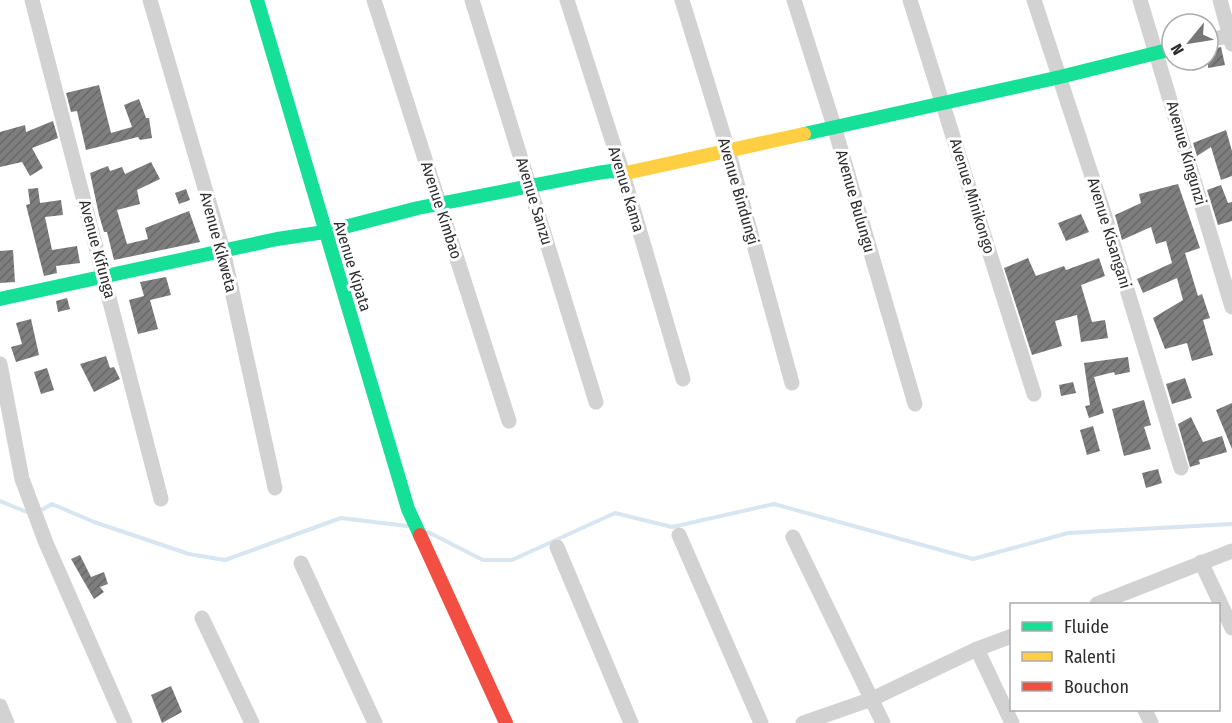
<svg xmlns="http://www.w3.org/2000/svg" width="1232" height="723" viewBox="0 0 1232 723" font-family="'Fira Sans Condensed',sans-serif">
  <defs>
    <pattern id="building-hatch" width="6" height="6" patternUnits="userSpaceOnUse" patternTransform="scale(1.5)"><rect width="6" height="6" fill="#7e7e7e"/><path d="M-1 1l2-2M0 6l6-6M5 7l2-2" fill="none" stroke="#686868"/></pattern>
  </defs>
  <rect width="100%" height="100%" fill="#fff"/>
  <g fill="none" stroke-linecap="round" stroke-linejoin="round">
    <!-- stream -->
    <g stroke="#d7e6f1" stroke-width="4">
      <polyline points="0,501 29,513"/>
      <polyline points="38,512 52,504 94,522 189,554 225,560 341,518 407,526"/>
      <polyline points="428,532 483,560 512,560 615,513 672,527 774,504 973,559 1068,533 1232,524"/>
    </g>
  </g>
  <!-- building -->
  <g fill="url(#building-hatch)">
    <polygon points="1221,47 1225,65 1208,68 1208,50"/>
    <polygon points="99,85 111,133 132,127 124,105 139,99 146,118 149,118 152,138 140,140 138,137 86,150 77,111 71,112 66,93"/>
    <polygon points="53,121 58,138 32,148 43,168 30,176 22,162 0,167 0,132 25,125 26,132"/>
    <polygon points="1226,130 1232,151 1232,176 1221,180 1211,147 1197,156 1193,143"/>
    <polygon points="151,162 160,179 137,190 140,204 117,210 127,244 148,239 145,228 189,211 200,242 114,260 107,232 104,232 99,215 90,173 108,166 110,171 122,167 125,174"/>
    <polygon points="1178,184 1200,248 1185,253 1198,296 1202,294 1210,318 1203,320 1213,355 1192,361 1187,343 1165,349 1153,318 1183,300 1177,278 1143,293 1137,279 1172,263 1166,241 1156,244 1151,227 1122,240 1115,215 1141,203 1139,194"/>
    <polygon points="1221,185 1228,203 1232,202 1232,221 1218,225 1207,190"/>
    <polygon points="38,188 40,203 61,200 63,215 45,217 52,250 77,246 80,263 56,266 57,273 44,276 26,205 30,204 28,189"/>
    <polygon points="186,189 190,200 179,204 175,193"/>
    <polygon points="1081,214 1089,232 1066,241 1058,223"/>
    <polygon points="13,250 15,282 0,283 0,251"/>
    <polygon points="1028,258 1036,276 1064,266 1066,270 1099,258 1105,276 1081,285 1092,322 1105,320 1108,338 1081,342 1077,315 1055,321 1062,346 1032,355 1004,268"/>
    <polygon points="166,277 171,295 150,300 158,329 138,334 129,300 144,296 140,282"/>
    <polygon points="67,298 70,309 58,312 56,301"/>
    <polygon points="31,319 39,355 16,362 11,347 22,344 16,323"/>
    <polygon points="106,356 110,368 114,367 120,379 94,392 80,364"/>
    <polygon points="1128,357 1130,372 1115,375 1114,372 1094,377 1104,413 1089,418 1085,406 1090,405 1084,363"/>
    <polygon points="47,368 54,390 41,394 34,372"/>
    <polygon points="1185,378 1192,398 1172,404 1166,384"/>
    <polygon points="1073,382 1076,393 1061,396 1059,385"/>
    <polygon points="1144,400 1151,425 1144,427 1151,449 1124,456 1112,409"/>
    <polygon points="1232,403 1232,449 1216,410"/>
    <polygon points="1191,417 1203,442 1222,436 1227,452 1199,460 1200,464 1190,467 1178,424"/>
    <polygon points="1093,426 1100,451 1087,455 1080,430"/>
    <polygon points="1158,469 1162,483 1146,488 1142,473"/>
    <polygon points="80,555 91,577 104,572 108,584 100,587 104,592 94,599 71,559"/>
    <polygon points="171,686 182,712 162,723 151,695"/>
  </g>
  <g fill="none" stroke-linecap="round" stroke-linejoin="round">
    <!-- street -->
    <g stroke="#d2d2d2" stroke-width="15">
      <polyline points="32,0 161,499"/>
      <polyline points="150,0 223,250 275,488"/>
      <polyline points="374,0 509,421"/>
      <polyline points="472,0 596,402"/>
      <polyline points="567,0 623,174 683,379"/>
      <polyline points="682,0 728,150 792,383"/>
      <polyline points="794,0 834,126 915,404"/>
      <polyline points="910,0 1034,394"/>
      <polyline points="1034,0 1103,210 1181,468"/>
      <polyline points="1140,0 1232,307"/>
      <polyline points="1220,0 1232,44"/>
      <polyline points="1208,40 1232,35"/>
      <polyline points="0,364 22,479 46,543 125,723"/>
      <polyline points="679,535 761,723"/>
      <polyline points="793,537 883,723"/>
      <polyline points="557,547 631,723"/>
      <polyline points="1201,562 1232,628"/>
      <polyline points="301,563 375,723"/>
      <polyline points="1097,604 1232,551"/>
      <polyline points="202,618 252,723"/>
      <polyline points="977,649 1012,723"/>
      <polyline points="0,706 7,723"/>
      <polyline points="1145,710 1151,723"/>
      <polyline points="803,723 872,699 977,649 1012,636"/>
    </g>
    <!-- fast -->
    <g stroke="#16e098" stroke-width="14">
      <polyline points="257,0 408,509 420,535"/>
      <polyline points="804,134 1060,77 1172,49"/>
      <polyline points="0,299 277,239 325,232 418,208 597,173 611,171 626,173"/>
    </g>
    <!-- slow -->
    <polyline stroke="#ffcf43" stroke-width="14" points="626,173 804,134"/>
    <!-- jam -->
    <polyline stroke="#f24e42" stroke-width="14" points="420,535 506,723"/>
  </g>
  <g text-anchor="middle" stroke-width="6" stroke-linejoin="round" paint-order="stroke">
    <!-- street labels -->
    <g font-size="16" fill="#2d2d2d" stroke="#fff">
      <text transform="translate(1187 153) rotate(74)" y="6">Avenue Kingunzi</text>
      <text transform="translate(627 189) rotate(73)" y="6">Avenue Kama</text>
      <text transform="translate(739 191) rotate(74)" y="6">Avenue Bindungi</text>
      <text transform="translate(973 196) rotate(73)" y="6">Avenue Minikongo</text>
      <text transform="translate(535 201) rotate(73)" y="6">Avenue Sanzu</text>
      <text transform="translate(856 201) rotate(74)" y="6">Avenue Bulungu</text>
      <text transform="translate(442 210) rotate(72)" y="6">Avenue Kimbao</text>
      <text transform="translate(1110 233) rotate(73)" y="6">Avenue Kisangani</text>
      <text transform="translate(219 242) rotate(75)" y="6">Avenue Kikweta</text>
      <text transform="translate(98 249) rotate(75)" y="6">Avenue Kifunga</text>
      <text transform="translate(353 266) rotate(73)" y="6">Avenue Kipata</text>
    </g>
  </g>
  <!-- legend -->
  <rect x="1010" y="603" width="210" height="108" fill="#ffffff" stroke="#ababab" stroke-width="1.5"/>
  <rect x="1022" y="622" width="30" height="9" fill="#16e098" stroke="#ababab" stroke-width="1.5"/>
  <text x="1064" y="633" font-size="18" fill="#2d2d2d">Fluide</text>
  <rect x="1022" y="652" width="30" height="9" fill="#ffcf43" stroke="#ababab" stroke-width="1.5"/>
  <text x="1064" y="663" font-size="18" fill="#2d2d2d">Ralenti</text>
  <rect x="1022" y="682" width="30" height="9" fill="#f24e42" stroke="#ababab" stroke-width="1.5"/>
  <text x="1064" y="693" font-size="18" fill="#2d2d2d">Bouchon</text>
  <!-- north arrow -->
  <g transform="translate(1190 42) rotate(240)"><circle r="28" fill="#ffffff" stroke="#ababab" stroke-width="1.5"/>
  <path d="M0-4.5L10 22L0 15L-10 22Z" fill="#767676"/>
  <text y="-9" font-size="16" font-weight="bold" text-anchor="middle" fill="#2d2d2d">N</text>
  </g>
</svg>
